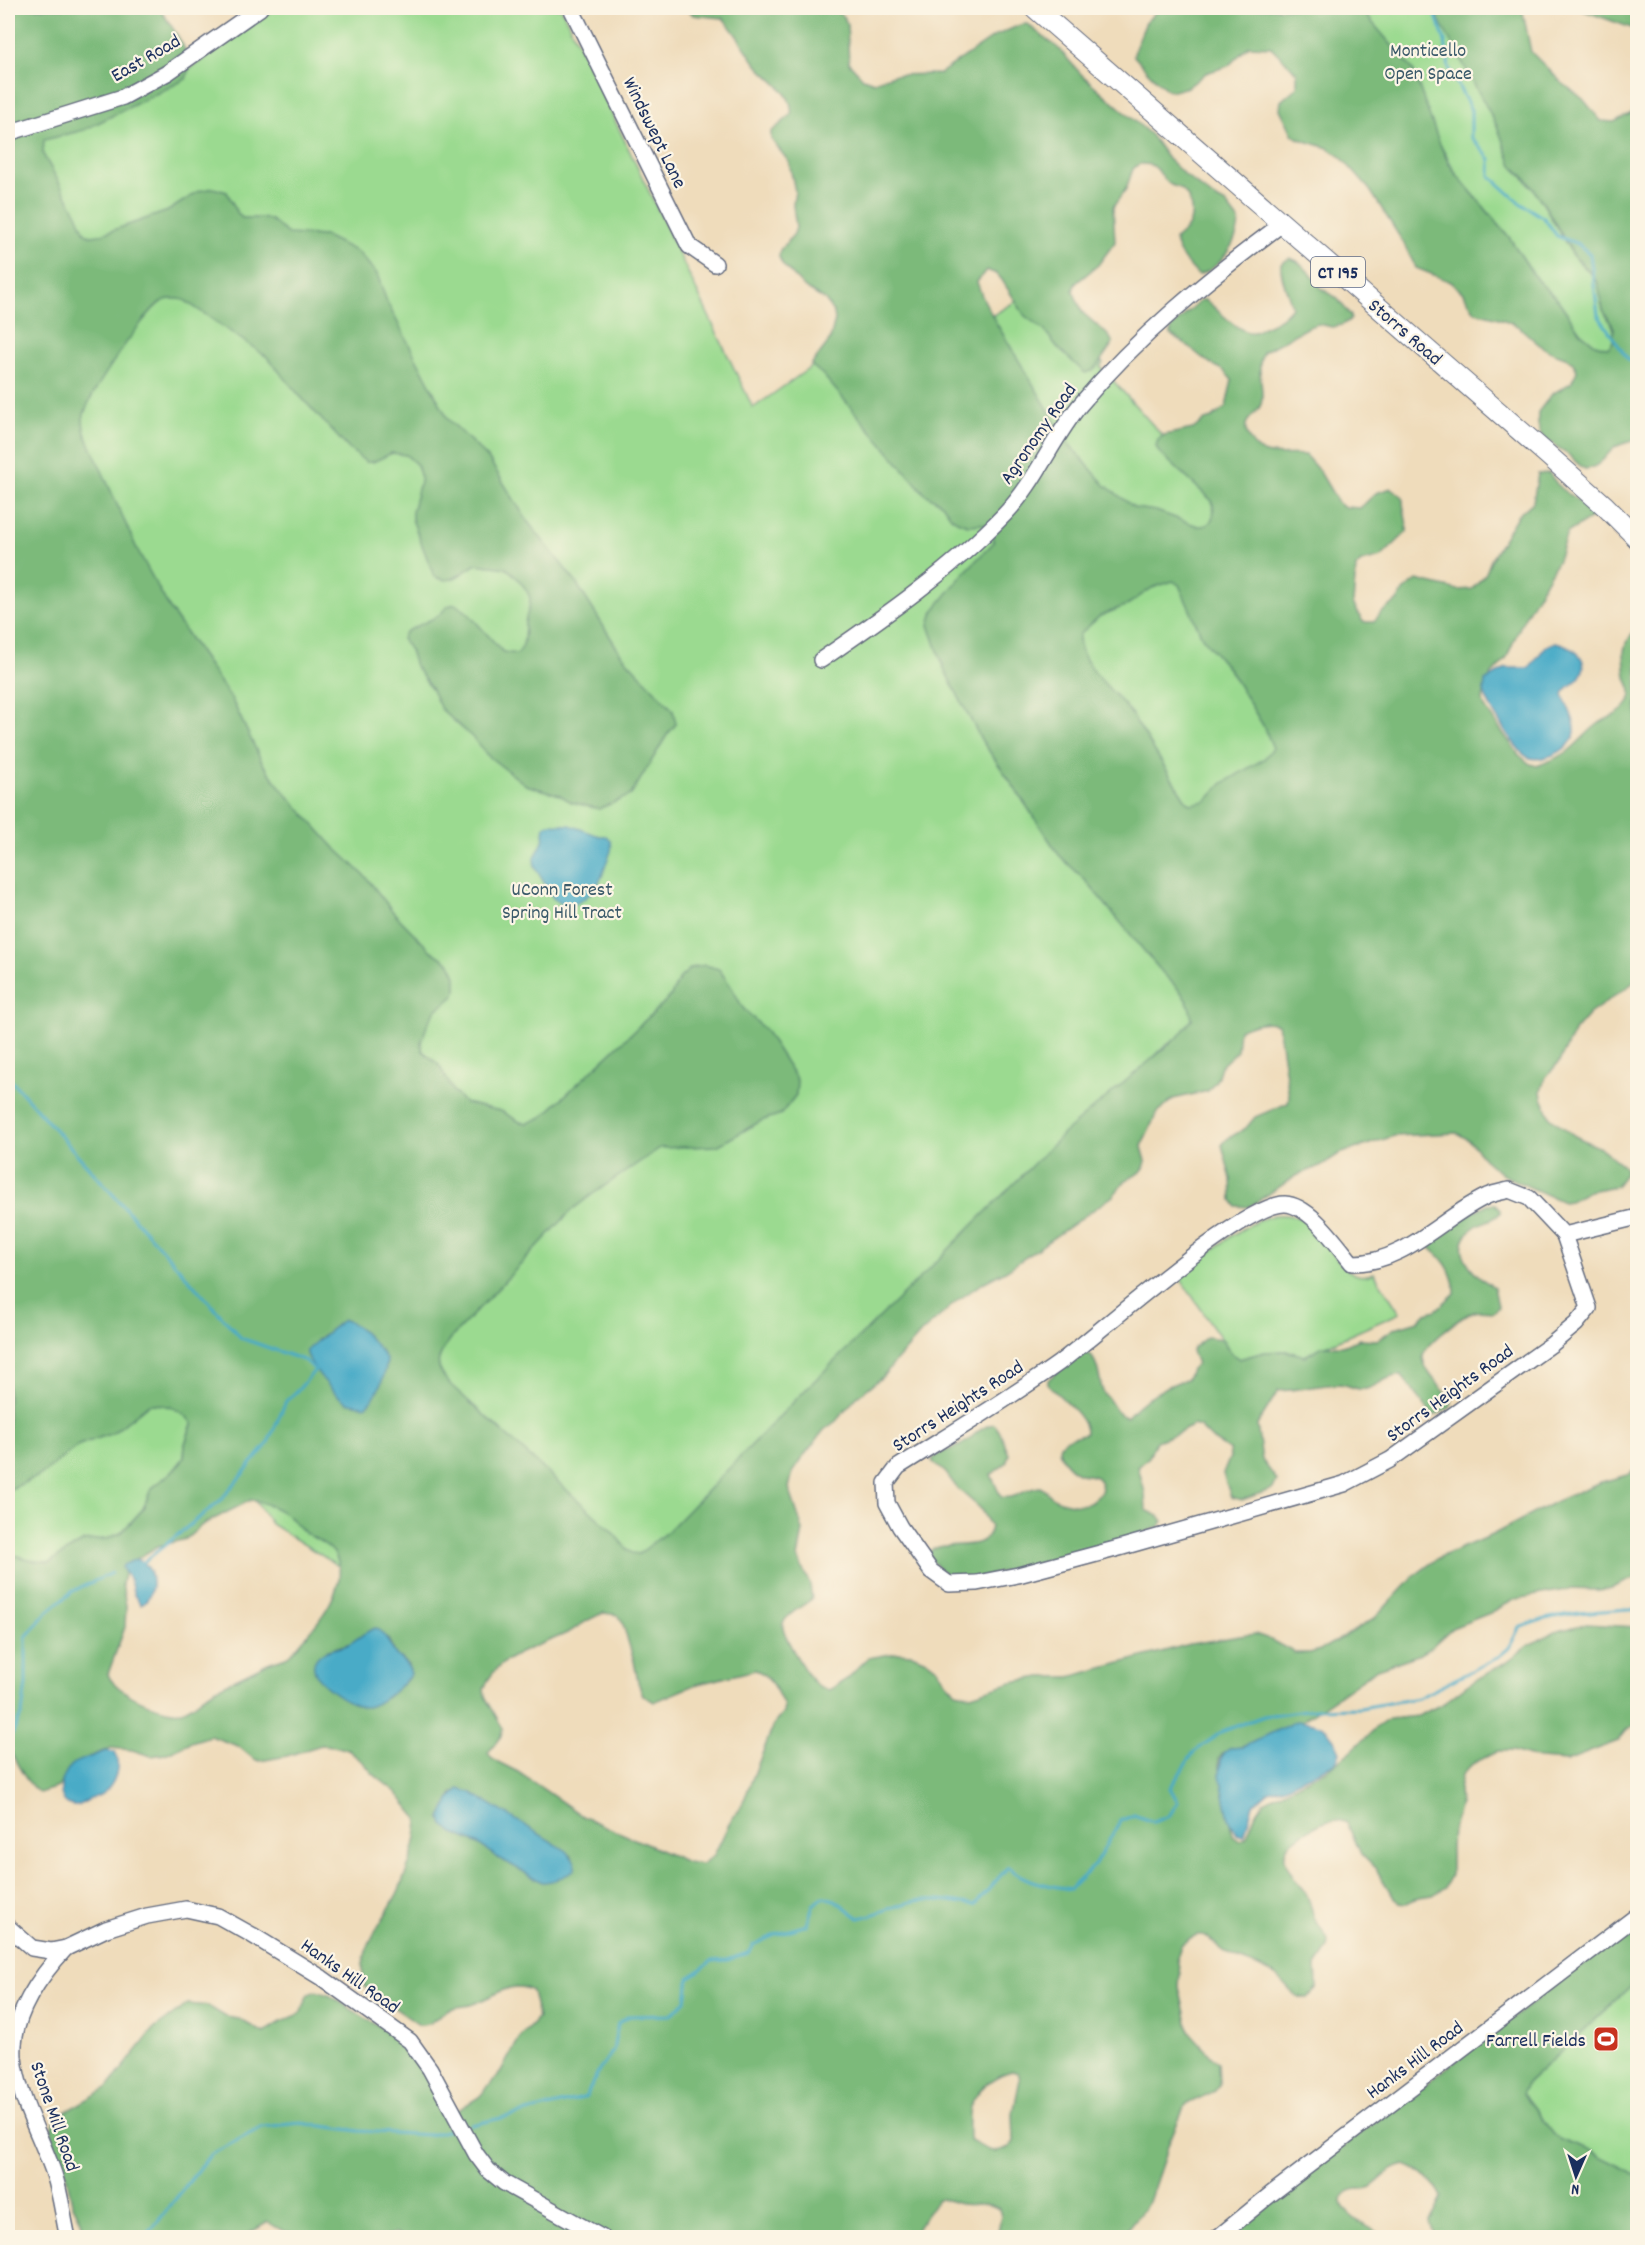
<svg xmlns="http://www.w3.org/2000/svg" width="1645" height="2245" viewBox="0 0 1645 2245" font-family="Dekko,sans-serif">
  <rect width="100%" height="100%" fill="#fcf5e5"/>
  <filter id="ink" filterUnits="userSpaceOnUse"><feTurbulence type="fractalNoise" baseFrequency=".0167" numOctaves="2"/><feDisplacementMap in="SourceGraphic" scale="12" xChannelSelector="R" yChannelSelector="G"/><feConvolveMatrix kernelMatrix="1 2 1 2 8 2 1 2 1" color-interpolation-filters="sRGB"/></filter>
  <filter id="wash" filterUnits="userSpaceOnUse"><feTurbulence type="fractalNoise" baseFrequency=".008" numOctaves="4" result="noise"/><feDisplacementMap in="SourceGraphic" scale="24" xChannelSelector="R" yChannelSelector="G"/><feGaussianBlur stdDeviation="1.35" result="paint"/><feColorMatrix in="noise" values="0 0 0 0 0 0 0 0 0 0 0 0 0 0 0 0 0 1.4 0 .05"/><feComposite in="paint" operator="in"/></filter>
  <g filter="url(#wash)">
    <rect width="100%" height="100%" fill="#efdcbb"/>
    <!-- green -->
    <g fill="#9bda90" stroke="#5b8477" stroke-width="1.5">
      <polygon points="276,8 561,8 753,408 824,358 855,399 1031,292 1103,363 1100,366 1227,508 1407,885 1165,1046 710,1496 602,1587 462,1643 271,1524 241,1480 8,654 8,144 161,89"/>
      <path d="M1360,8H1464L1516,170C1541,193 1553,224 1571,252C1578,264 1591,271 1598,284C1602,291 1599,299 1602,306C1607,323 1624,330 1608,348L1595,344L1580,332L1558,300L1537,280L1509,237L1457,175L1371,21Z"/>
      <path d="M1274,1215C1285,1214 1296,1215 1306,1221C1327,1234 1343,1289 1374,1273L1400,1313L1314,1351L1305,1356L1286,1351L1265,1352L1239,1359L1231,1353L1179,1277C1208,1255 1238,1225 1274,1215Z"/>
      <path d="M149,1404C165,1403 184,1410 192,1424L185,1444L184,1458L175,1469L151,1489L143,1509L121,1533L106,1539L84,1541L50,1562L35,1561L8,1553V1490L79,1445Z"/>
      <polygon points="1637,1981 1637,2183 1561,2140 1555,2136 1522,2093 1527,2083"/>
    </g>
    <!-- forest -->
    <g fill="#7cba7a" stroke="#4c746c" stroke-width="1.5" fill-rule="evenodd">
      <path d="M8,8H157L162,12C174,31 196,56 186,79L84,130L44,140L43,154L77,214L85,233L92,236L99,235L168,211L199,191L213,188L227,192L237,212L242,218H264L271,220L288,234L325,236L358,252L377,274L387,302L448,419L488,458L528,522L575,581L621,654L673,710L676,724L667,735L631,795L599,809L571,802L560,795L526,785L487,755L473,738L441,709L432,690L415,666L410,650L402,639L405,632L438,616L448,606L455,604L467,612L503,652L517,654C526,645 524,635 525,623C526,616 530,608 530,600C531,593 513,571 505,568C497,566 486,566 477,564C462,571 453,587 434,576L412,519V512L421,478L417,465L406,455L392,453L373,462H366L349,449L299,395L267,357L184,300C176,298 168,298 161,302C144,313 85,399 83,419C83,423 84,429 85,433L137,549L170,609L231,698L263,764L281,788L333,846L366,877L394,913L430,950L450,963L456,976V991L453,997L435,1011L428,1023L421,1043L423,1051L439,1065L454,1092L465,1103L501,1111L520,1122L528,1123L542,1117L670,997L680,978L691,968L705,965L719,969L732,988L743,1008L765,1030L794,1075L797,1081L796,1095L781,1114L761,1121L717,1146L660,1148L590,1196L572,1210L452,1337C436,1359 432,1366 452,1386L611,1530L626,1548L632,1553L639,1554L669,1530L810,1385L924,1274L1064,1133L1179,1036L1192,1019L1189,1005L1181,992L1161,971L1085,880L1059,855L1010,781L982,741L945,671L929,625L933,611L964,573L994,542L992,532L983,524L968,525L957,521L951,517L942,504L925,494L823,375L811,365L830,340L835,320L834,313L825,300L805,288L783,265L779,257L780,250L794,234L796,227L793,205L795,191L789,162L771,139V132L791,115C795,91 765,78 754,61C743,45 736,33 723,18L693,15L687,8H832L844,17L847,24L849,63L863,78L874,82L893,75L939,74L995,36L1020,25L1027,24L1058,48L1081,74L1151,135L1168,159L1185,175L1213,197L1226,204L1239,221C1239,241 1219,270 1198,275C1188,264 1177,255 1175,239C1179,235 1182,233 1186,229C1195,219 1192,197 1181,189C1178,186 1172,187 1168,183C1156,172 1160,163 1139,164L1133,169L1126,189L1113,207L1115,242L1098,265L1075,284L1073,291L1083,313L1109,336L1113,343L1097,366L1092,371L1085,373L1058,348L1044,330L1025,316L1002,280L997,274L986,270L977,282L982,296L995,321L1069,444L1105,485L1135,508L1156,511L1198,526C1213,527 1216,514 1212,501L1159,452L1156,446L1158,440L1164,435L1193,429L1205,420L1212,418L1226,407L1232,380L1224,371L1205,360L1183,342L1171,335V328L1201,300H1205C1216,307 1240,336 1254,332C1258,331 1262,328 1266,326C1279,320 1283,318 1292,307C1289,293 1280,280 1281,264L1290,258L1297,261L1310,273L1321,288L1337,298L1351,316V319L1342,325L1332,327L1318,324L1308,327L1263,352C1256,367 1263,382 1262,399C1262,409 1252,414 1247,422C1244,428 1247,435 1250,440C1262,462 1285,452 1305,455L1320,472L1339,504L1345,507L1360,508L1376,493L1391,488L1403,497C1402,510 1408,520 1407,532L1381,557L1361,562L1356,567L1353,603L1363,622H1374L1380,614L1398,600L1403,591L1417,580L1458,590L1472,589L1486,573L1491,560L1517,516L1533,502L1538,474L1549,473L1560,488L1576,499L1591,515V518L1567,533L1558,560L1523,620L1506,659L1491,675L1485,687L1483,701L1485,708L1519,755L1530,764L1537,766C1547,762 1558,758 1567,752C1578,744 1587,732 1598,724C1610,715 1628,714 1631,694C1632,687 1627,683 1626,677C1623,645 1621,652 1637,625V980L1589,1014L1575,1030L1559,1062L1545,1078L1541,1091L1542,1098L1551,1118L1575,1136L1602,1149L1625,1167V1174L1616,1186L1589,1191L1570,1201L1563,1202L1503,1175L1487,1162L1469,1140L1457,1133L1394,1136L1339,1154L1322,1165L1296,1176L1249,1207L1236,1206L1232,1200L1231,1179L1222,1145L1227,1139L1246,1128L1255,1117L1288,1103L1289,1096L1278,1024C1266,1019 1251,1025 1239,1030L1237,1051L1221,1066L1217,1079L1208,1091L1173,1099L1157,1113L1144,1140L1142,1147L1146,1161L1144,1168L1140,1173L1126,1180L1113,1196L1007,1270L981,1284L957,1301L921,1333L882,1377L856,1398L836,1421L824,1430L799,1462L792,1475L789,1488L803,1530L798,1558L810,1585L812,1599C804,1605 787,1614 783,1623C780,1632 808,1677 816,1685C819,1689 824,1689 829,1690L847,1679L868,1658L897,1653L912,1654L926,1660L938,1669L946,1682L956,1692L971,1695L1012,1682L1041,1677H1070L1190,1644L1240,1636L1255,1634L1269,1639L1295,1653H1310L1323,1649L1374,1619L1414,1576L1438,1558L1494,1534L1557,1501L1598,1483L1627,1475L1637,1469V1577L1612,1588L1598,1590L1570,1589L1516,1599L1490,1613L1452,1628L1430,1648L1418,1655L1377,1669L1299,1723L1247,1745L1223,1753L1219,1758V1766L1225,1780L1233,1836L1240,1841L1246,1838L1256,1813L1264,1801L1326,1770L1349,1753L1377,1727L1389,1719L1418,1716L1444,1703L1467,1685L1505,1663L1529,1645L1555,1632L1585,1624L1637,1627V1724L1627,1730L1618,1741L1566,1761L1539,1759L1513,1751H1498L1472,1764L1462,1775L1459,1789L1460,1804L1452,1832L1451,1847V1875L1445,1887L1433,1895L1419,1897L1407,1903L1400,1902L1394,1898L1376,1869L1361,1854L1347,1823C1328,1813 1305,1833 1289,1843C1275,1862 1299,1882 1308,1898C1311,1904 1311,1911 1314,1917C1318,1925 1325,1933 1329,1942L1328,1948L1316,1966L1317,1987L1308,1998C1293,1999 1288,1986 1278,1978C1260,1964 1245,1964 1227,1953C1207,1941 1206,1923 1181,1945L1177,1958L1180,1973L1179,1987L1189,2031L1218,2063L1219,2085L1215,2091L1189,2103L1184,2108L1170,2140L1149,2202L1122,2237H997L1001,2216L999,2209C985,2200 975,2206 961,2204C953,2203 947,2198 938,2199L917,2228L920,2238H407L395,2233L383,2237C346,2237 299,2245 268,2222L243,2237H68L81,2230L82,2223L72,2203L65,2169L55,2149L51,2128L58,2116L107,2088L154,2029L188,2004L208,2006L226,2017L239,2019L264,2033L281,2022L300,2014L309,1994L316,1991L329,1995L398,2039L411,2056L417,2059L436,2088L442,2108L448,2112H455L479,2097L498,2076L519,2039L538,2018L532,1991C511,1978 490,2000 470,2005C462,2007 454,2006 447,2010C436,2016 432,2026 419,2025L365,1987C354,1951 384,1922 398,1892C408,1870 417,1843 418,1819L396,1792L373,1774L364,1763L348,1750L335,1746L321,1745L287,1756L260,1761L254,1759L238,1746L210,1736L191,1742L165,1754L151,1756L132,1750L111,1748L84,1759L71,1770L58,1787L39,1793C24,1781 18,1763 8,1748V1553L35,1561L50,1562L84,1541L106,1539L121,1533L143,1509L151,1489L175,1469L184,1458L185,1444L192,1424C184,1410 165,1403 149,1404L113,1433L79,1445L39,1476L8,1490ZM1173,581L1179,585L1202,637L1230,671L1264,727L1273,748L1264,759L1223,783L1206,801L1191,804L1185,799C1166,770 1149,741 1130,712C1114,690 1078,665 1079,635L1100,616L1127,605L1152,588ZM344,1320L361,1330L381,1351L318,1339ZM251,1500C264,1502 277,1508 288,1516C294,1521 298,1528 304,1532C314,1539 327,1543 334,1553C352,1581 320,1621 302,1641C297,1647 292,1654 286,1657C279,1660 271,1661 264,1665C248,1673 232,1681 215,1689C203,1695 194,1708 181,1711C165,1715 112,1691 108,1674L125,1627L126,1606L122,1584L125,1570L128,1564L158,1546L186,1539L202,1525ZM604,1613L618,1615L622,1621L634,1661L638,1682L643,1695L654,1702L694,1685L755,1670C769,1673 778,1694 784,1706L783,1713L774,1724L742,1805L730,1822L714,1855L702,1864L687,1862L584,1817L518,1772L492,1759L488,1753L501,1736L503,1729L485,1696L484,1689C496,1653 541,1647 571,1631C582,1624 591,1617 604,1613ZM388,1639L396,1655L408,1664L407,1680L386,1698L323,1652L347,1644ZM453,1793H472L572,1856L516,1867L497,1857L477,1843L456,1834L443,1825L441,1818ZM1012,2071L1018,2073L1020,2079L1013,2114L1014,2142C1000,2160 986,2149 969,2140C969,2131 968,2115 970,2107C977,2089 994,2075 1012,2071Z"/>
      <path d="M1160,8H1360L1413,70L1439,142L1448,162L1457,175L1509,237L1537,280L1558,300L1580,332L1595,344L1608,348L1613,342L1614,328L1603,310L1598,283L1589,271L1574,256L1545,206L1528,181L1512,165L1497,126L1439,20L1435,8H1522L1531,52L1561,82L1583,99L1601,121L1614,122L1632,113L1637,101V439C1630,443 1619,443 1613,449C1604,457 1599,468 1585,469C1577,464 1573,458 1566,453C1546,438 1536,440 1538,412L1552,394L1571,383L1577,371C1570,352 1558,358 1544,348C1535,342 1528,334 1519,327C1507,319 1489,315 1475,312L1463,293L1451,282L1416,268L1403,242L1370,190L1340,156L1328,148L1299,139L1293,135L1280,109L1281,101L1297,87V73L1271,47L1249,46L1228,66L1206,73L1188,87L1173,91L1166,89L1149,73L1134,56L1135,49L1146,22Z"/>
      <polygon points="1576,8 1637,8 1637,30"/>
      <path d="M1488,1204H1495L1500,1209V1213C1493,1222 1485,1220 1476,1226C1446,1246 1472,1274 1494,1287L1498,1307L1493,1312C1487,1312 1479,1310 1474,1312C1462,1315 1421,1346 1423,1358C1426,1376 1443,1387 1452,1401L1450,1408L1437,1415H1433C1427,1409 1403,1376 1401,1376C1390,1374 1376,1387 1366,1389C1357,1391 1348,1384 1339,1384C1318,1385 1299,1390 1278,1391L1257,1425L1262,1460L1277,1480L1273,1489L1242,1500L1231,1497L1223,1474L1230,1457L1229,1450L1213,1440L1200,1427L1193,1425L1181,1432L1156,1441L1149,1457L1138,1466L1145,1493L1146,1510L1159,1516L1163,1521L1159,1527L1104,1547L977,1578C957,1578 948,1580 935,1564C931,1559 929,1558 930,1551C948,1538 985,1556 991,1527L980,1508L957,1488L946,1473L932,1461C936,1452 952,1450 961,1445C973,1438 980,1426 994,1424C1002,1431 1003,1443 1009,1454L1006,1463L991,1475L1001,1497C1015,1500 1026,1488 1040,1487C1045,1489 1047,1493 1051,1496C1058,1502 1077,1506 1086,1504C1091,1504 1094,1500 1097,1496C1101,1492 1103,1490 1101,1484C1097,1472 1087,1477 1078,1473C1068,1468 1051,1450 1064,1441C1070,1437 1080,1435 1086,1433C1087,1417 1058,1396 1048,1384V1380L1069,1360L1085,1351C1101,1361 1097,1378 1104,1394C1113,1401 1114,1415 1127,1417C1140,1400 1167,1385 1187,1379L1191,1369L1197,1364L1192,1351L1193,1348L1207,1337L1222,1339L1231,1353L1239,1359L1265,1352L1286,1351L1305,1356L1323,1346H1343L1360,1339L1377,1340L1395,1328L1418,1321L1426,1313L1436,1310L1455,1293C1455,1284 1450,1269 1444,1262C1440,1255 1433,1252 1428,1245C1439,1227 1470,1214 1488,1204Z"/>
      <path d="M1637,1923V1981L1527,2083L1522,2093L1555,2136L1561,2140L1588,2150L1637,2174V2237H1435L1430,2222L1442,2197C1436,2182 1419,2171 1405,2165C1389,2168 1384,2178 1371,2187C1364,2191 1355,2187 1348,2192C1325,2208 1376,2232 1386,2237L1227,2238L1260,2210Z"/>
    </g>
    <!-- water -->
    <g fill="#48abc7" stroke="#326d92" stroke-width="1.5">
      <path d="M1555,642C1571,645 1593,659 1579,678C1574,684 1566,687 1563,694C1566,706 1575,717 1575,729C1576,748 1546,762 1530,758C1519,756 1485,702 1484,690C1484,690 1485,682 1485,681L1506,668H1529L1546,646Z"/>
      <path d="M549,824L570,825L599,836H606L611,841C613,851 609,855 606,864C601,884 592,897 572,905L560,903L553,898L535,867L534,859L543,842L545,826Z"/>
      <path d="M343,1320C357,1322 381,1349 387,1361C385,1375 378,1398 365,1406C359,1404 352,1404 347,1402C338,1399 304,1360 307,1350C309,1347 339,1323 343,1320Z"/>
      <path d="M136,1559C156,1564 157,1595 141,1605L134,1595L130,1580L122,1568L123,1565Z"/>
      <path d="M375,1628C386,1633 389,1645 396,1655C402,1662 409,1663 411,1674C404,1684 379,1706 366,1707C352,1707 306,1679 315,1661C321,1649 335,1650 347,1645C357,1640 364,1632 375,1628Z"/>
      <path d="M1296,1721C1324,1722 1330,1728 1340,1752L1337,1760L1331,1765L1285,1787L1269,1791L1253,1805L1244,1836L1237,1834L1229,1819L1220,1775L1221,1758L1225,1752L1231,1748L1243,1747Z"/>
      <path d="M106,1751L115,1752C121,1766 115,1785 103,1793C98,1797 91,1798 86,1801C81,1804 80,1807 74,1806C54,1803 60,1775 72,1765C75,1762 100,1753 106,1751Z"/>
      <path d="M459,1789L472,1793L567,1851L575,1862V1869C567,1876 554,1882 542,1882L497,1857L477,1843L456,1834L443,1825L441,1818L450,1799Z"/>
    </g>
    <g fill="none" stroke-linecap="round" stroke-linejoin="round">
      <!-- stream -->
      <g stroke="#48abc7" stroke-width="3">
        <polyline points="1433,8 1445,41 1449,68 1471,110 1471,137 1490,159 1490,176 1520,203 1544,218 1557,236 1578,244 1590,254 1598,315 1627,358 1638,367"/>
        <polyline points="8,1077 241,1338 306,1361 315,1370"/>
        <polyline points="140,1565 220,1501 267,1445 286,1401 299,1389 315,1370"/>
        <polyline points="8,1740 10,1739 22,1713 26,1684 26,1637 46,1613 73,1591 112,1573"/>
        <path d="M471,2125C509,2116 548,2108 586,2097L599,2070L613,2051L618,2023L629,2016L671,2015L686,2000L689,1978L712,1961L727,1960L748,1953L753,1945L777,1934L807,1925L813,1905L824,1897L835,1900L859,1918C875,1915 889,1908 904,1904C928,1896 952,1901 975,1905L1008,1867C1027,1883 1046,1885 1070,1889L1094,1866L1120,1821L1134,1815L1154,1822L1169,1816L1178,1802L1170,1788L1194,1752L1223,1731L1264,1716L1314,1709L1360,1708L1418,1698L1497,1658L1509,1648L1519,1628C1562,1610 1594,1613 1638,1608"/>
        <polyline points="145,2238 210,2155 262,2127 300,2123 359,2131 429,2135 454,2129"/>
      </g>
    </g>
  </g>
  <g filter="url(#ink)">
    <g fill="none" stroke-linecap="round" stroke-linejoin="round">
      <!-- minor casing -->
      <g stroke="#656c7f" stroke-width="18">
        <g id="minor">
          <polyline points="571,8 689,246 715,264"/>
          <polyline points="8,133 123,97 167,73 260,8"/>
          <path d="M821,660C885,616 951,570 1005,514C1036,482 1052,439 1080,405C1139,335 1209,278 1282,224"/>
          <path d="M1509,1190L1529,1198L1564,1235L1589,1308L1576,1324L1552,1344L1390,1460L1344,1484L1119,1548L1018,1575L977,1583L949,1584L931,1571L900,1527L887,1503L886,1483L898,1467C952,1433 1007,1400 1059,1363C1101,1332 1243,1203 1285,1204C1310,1205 1337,1245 1352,1263C1404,1264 1442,1217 1487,1196C1494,1193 1502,1192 1509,1190Z"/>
          <polyline points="1564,1235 1638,1217"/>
          <polyline points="8,1927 32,1948 51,1951 66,1948 106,1929 147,1916 186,1909 218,1916 252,1935 322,1978 410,2041 430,2069 476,2154 488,2170 504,2183 603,2238"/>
          <path d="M66,1948C40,1976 11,2016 14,2057C18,2098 41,2136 54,2174C61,2195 63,2217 68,2238"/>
          <polyline points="1217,2238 1271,2194 1638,1915"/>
        </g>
      </g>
      <!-- major casing -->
      <g stroke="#656c7f" stroke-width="22">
        <polyline id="major" points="1035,8 1549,456 1605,506 1638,539"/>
      </g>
      <!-- minor -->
      <use href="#minor" stroke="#fff" stroke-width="15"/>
      <!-- major -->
      <use href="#major" stroke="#fff" stroke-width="20"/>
    </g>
  </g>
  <!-- icons -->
  <defs>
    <g id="stadium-square" transform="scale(1.35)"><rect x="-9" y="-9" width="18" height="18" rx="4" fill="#c8321e" stroke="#fcf5e5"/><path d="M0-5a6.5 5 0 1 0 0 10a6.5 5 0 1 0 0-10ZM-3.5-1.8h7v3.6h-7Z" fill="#fff"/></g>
  </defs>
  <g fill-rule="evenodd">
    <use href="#stadium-square" x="1606" y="2039"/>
  </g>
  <g text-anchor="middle" stroke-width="4.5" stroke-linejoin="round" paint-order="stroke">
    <!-- shield labels -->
    <rect fill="#fcf5e5" stroke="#5e6a86" stroke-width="1.5" x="1311" y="257" width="54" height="30" rx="4.5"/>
    <g font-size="18" font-weight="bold" fill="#1b2f5e">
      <text x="1338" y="278">CT 195</text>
    </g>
    <!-- park labels -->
    <g font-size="20" fill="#3b5a6a" stroke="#fcf5e5">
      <text x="1428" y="56">Monticello<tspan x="1428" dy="23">Open Space</tspan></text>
      <text x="562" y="895">UConn Forest<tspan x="562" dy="23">Spring Hill Tract</tspan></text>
    </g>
    <!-- street labels -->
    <g font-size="20" fill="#1b2f5e" stroke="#fcf5e5">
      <text transform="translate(145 57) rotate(-30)" y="7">East Road</text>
      <text transform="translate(656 132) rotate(64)" y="7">Windswept Lane</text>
      <text transform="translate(1406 331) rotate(41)" y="7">Storrs Road</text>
      <text transform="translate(1037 433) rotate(-55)" y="7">Agronomy Road</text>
      <text transform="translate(1449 1392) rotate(-36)" y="7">Storrs Heights Road</text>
      <text transform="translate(957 1405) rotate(-33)" y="7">Storrs Heights Road</text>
      <text transform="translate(351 1975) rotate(35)" y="7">Hanks Hill Road</text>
      <text transform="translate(1414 2059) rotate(-37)" y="7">Hanks Hill Road</text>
      <text transform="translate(56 2116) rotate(71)" y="7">Stone Mill Road</text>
    </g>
    <!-- poi labels -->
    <g font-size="20" fill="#1b2f5e" stroke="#fcf5e5" text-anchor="end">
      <text x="1586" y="2046">Farrell Fields</text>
    </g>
  </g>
  <!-- margin -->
  <rect width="1645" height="2245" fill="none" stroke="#fcf5e5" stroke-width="30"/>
  <!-- north arrow -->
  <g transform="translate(1576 2176) rotate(183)" stroke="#fcf5e5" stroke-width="4.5" paint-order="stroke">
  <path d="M0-4.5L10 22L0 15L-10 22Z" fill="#1b2f5e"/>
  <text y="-9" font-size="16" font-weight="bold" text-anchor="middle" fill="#1b2f5e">N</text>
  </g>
</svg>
